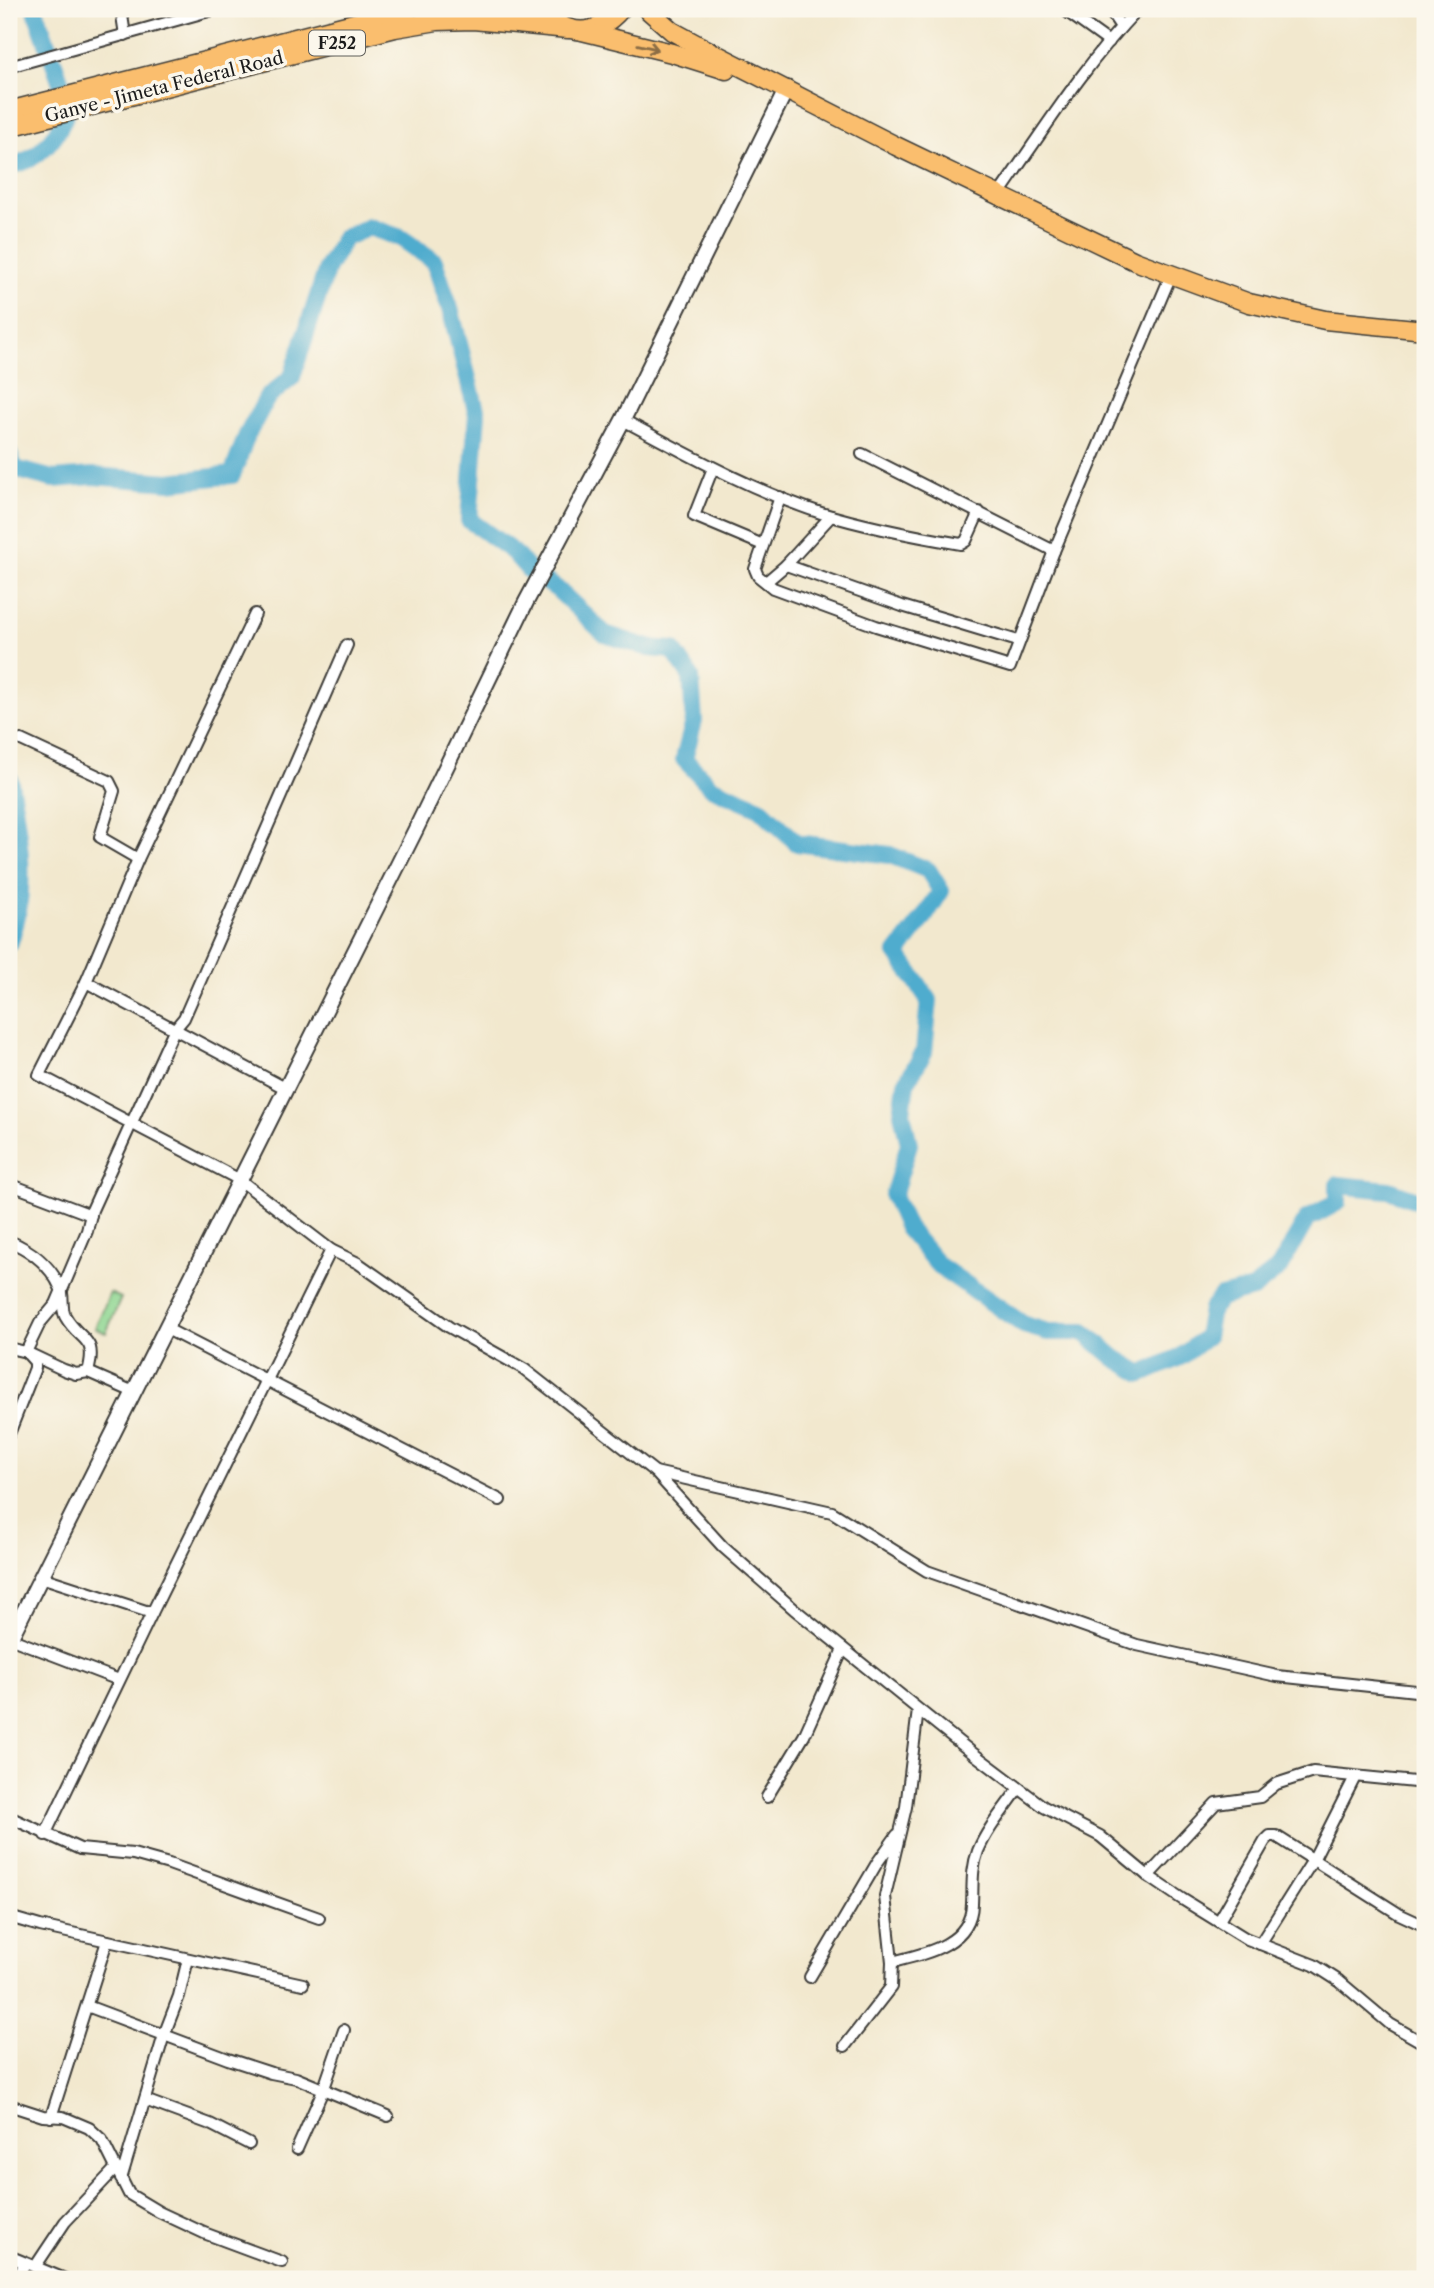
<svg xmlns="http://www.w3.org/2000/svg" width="1434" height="2288" viewBox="0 0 1434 2288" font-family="'Libre Caslon Text',serif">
  <rect width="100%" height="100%" fill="#fbf7ec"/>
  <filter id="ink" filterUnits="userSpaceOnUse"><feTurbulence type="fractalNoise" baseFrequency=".0143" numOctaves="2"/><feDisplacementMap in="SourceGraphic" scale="14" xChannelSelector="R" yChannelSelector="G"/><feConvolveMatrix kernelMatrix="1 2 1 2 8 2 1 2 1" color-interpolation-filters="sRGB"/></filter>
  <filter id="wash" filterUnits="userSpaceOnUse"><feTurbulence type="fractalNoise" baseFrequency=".00686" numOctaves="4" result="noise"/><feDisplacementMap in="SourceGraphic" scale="28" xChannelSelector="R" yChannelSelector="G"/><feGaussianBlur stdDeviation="1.57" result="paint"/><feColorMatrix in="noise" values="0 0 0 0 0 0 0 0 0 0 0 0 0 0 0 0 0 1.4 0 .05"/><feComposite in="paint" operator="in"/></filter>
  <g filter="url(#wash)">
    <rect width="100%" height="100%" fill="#f2e8ce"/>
    <!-- green -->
    <polygon fill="#8ed691" stroke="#557956" stroke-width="2" points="110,1293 121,1298 106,1333 95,1328"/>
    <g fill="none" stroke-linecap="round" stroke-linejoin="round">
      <!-- river -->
      <g stroke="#4facce" stroke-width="18">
        <path d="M9,165C39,163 64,130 68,103L35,9"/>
        <polyline points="9,454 15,469 53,479 93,476 169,482 232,475 247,435 267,398 292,377 327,268 344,238 369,227 401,238 434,261 451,312 477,414 469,520 513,552 529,570 557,589 605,634 649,648 673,650 691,677 694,721 684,759 711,787 760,808 797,843 890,855 928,870 941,891 923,919 897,953 929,1000 924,1052 906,1083 902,1113 909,1144 893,1196 907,1228 938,1265 1024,1325 1048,1332 1084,1332 1115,1358 1142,1374 1182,1356 1206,1337 1211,1309 1221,1297 1253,1289 1279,1268 1307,1219 1338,1202 1338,1185 1389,1190 1425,1203"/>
        <path d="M9,778C19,832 29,891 9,944"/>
      </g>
    </g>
  </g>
  <g filter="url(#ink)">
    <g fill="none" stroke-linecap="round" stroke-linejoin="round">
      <!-- minor casing -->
      <g stroke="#3c3b37" stroke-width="14">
        <g id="minor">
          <polyline points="121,9 125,35"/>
          <polyline points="1063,9 1109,42"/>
          <polyline points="1109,9 1121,27"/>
          <polyline points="9,67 216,9"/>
          <path d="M999,194C1043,131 1085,64 1138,9"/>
          <path d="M623,420C687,454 751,490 821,513C867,527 913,536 961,544L966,541L979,512"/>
          <polyline points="862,454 1054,551"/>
          <polyline points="713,468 694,516 763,545"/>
          <polyline points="780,497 755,569 758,576 773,588 876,626 1010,667 1054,551 1171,275"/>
          <polyline points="786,565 902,606 1018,641"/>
          <polyline points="766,582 786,565 831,516"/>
          <polyline points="255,614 138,859 86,982 39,1075 240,1180 331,1250 358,1263 449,1327 524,1369 655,1472 723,1547 794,1609 970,1751 1044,1807 1100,1836 1148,1876 1182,1899 1245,1938 1314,1965 1339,1981 1390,2024 1425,2044"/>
          <polyline points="21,740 109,781 114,791 100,837 138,859"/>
          <polyline points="86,982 285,1088"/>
          <polyline points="9,1184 91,1215"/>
          <path d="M9,1241C31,1250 51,1266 61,1289C64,1297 61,1307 65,1316C80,1343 98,1335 88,1372"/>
          <polyline points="165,1328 500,1500"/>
          <polyline points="9,1348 26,1352 64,1370 76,1374 88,1372 129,1390"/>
          <polyline points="9,1434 35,1368 35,1362 26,1352 40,1323 56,1304 87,1231 92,1210 174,1030 184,1018 347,645"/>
          <polyline points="655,1472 832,1512 927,1571 1137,1645 1277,1676 1425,1692"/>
          <polyline points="41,1577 152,1613"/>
          <polyline points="9,1638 119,1680"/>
          <polyline points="767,1797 804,1736 843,1649"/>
          <polyline points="9,1817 80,1849 133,1854 169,1864 319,1918"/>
          <polyline points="45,1835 152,1613 331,1250"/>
          <polyline points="1148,1876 1216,1803 1260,1797 1276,1784 1313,1772 1425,1783"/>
          <polyline points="9,1917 40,1926 303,1984"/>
          <polyline points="1219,1921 1265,1841 1270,1836 1276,1836 1399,1914 1425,1926"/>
          <polyline points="1260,1944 1313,1860 1355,1777"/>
          <path d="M892,1962C924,1954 971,1945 972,1904C973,1887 971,1869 978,1851C987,1829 1005,1808 1019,1788"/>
          <polyline points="810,1977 877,1863 897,1835"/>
          <polyline points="87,2006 228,2059 271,2073 296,2078 388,2116"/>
          <polyline points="845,2046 891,1987 892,1962 885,1896 906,1807 918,1710"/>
          <polyline points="145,2100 210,2124 249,2144"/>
          <polyline points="9,2105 43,2116 63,2117 89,2128 102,2140 129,2194 159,2212 204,2233 282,2262"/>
          <polyline points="51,2117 107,1941"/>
          <polyline points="297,2149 324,2088 344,2030"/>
          <polyline points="121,2179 164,2035 179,1996 188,1959"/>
          <polyline points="9,2256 65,2279"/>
          <polyline points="35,2267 65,2222 116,2168"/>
          <polyline points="19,2279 24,2263"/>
        </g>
      </g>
      <!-- tertiary casing -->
      <g stroke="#3c3b37" stroke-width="18">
        <polyline id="tertiary" points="9,1641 416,829 526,602 623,420 787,88"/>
      </g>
      <!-- primary casing -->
      <g stroke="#3c3b37" stroke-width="21">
        <g id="primary">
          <path d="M543,9C566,38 597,37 621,9"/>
          <polyline points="647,9 672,31 696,44 896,146 1135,261 1249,303 1325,320 1425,330"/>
          <polyline points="582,31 672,53 726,70"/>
          <polyline points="9,111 409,9"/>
          <polyline points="9,127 395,28 437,21 473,20 568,29"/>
        </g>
      </g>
      <!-- minor -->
      <use href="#minor" stroke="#fff" stroke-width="10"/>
      <!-- tertiary -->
      <use href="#tertiary" stroke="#fff" stroke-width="14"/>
      <!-- primary -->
      <use href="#primary" stroke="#fabe6e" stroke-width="18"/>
    </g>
    <!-- one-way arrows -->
    <defs><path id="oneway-shaft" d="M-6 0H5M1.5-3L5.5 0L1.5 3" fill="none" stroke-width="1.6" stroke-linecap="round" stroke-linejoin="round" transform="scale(1.75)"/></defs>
    <use stroke="#8b6d45" href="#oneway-shaft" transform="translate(648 47) rotate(13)"/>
  </g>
  <g text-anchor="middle" stroke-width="7" stroke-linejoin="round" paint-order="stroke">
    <!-- shield labels -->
    <rect fill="#fbf7ec" stroke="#5f5e5a" stroke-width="2" x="309" y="30.5" width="56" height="25" rx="5"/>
    <g font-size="16" font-weight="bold" fill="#1c1c1c">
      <text x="337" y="49">F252</text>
    </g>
    <!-- street labels -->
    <g font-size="18" fill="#1c1c1c" stroke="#fbf7ec">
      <text transform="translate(164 87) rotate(-14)" y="6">Ganye - Jimeta Federal Road</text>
    </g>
  </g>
  <!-- margin -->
  <rect width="1434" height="2288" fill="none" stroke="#fbf7ec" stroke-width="35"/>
</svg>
